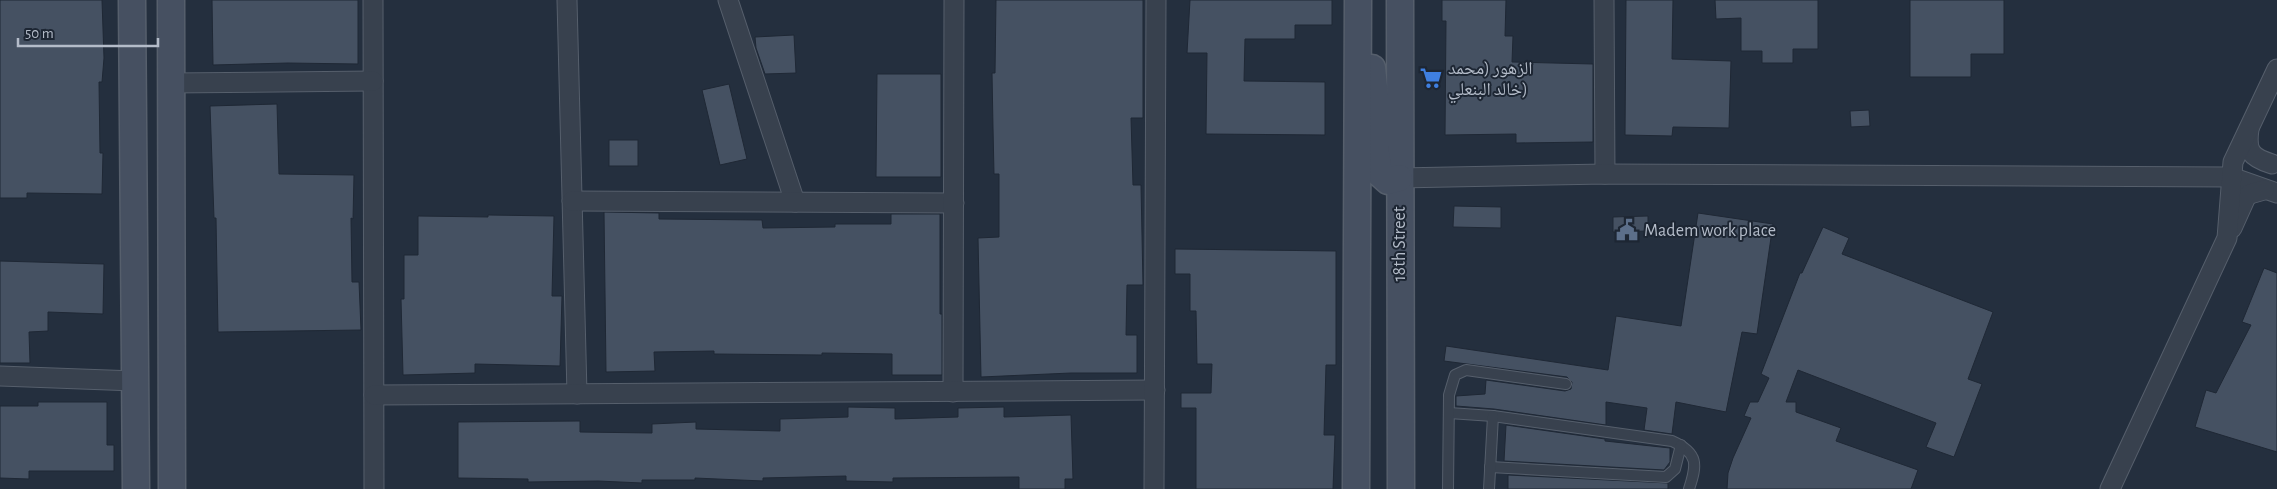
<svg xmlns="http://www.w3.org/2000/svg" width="2277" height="489" viewBox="0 0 2277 489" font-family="'Alegreya Sans','Noto Naskh Arabic',sans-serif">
  <rect width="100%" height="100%" fill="#242f3e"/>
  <!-- building -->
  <g fill="#455162" stroke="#1f2835">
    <polygon points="0,0 102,0 104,58 102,82 99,82 100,153 103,153 102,194 27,193 27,198 0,198"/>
    <polygon points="212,0 358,0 358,64 288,63 213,65"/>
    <polygon points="996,0 1143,0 1143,118 1131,118 1133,185 1141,185 1143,285 1127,285 1126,335 1137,335 1137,373 1071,373 981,377 978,238 999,237 999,174 994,174 993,128 992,73 995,73"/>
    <polygon points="1190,0 1332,0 1332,25 1295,25 1295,39 1245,39 1244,81 1325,82 1325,135 1206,134 1207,53 1187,53"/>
    <polygon points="1442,0 1506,0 1505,36 1513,36 1512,62 1593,64 1593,142 1516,143 1516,134 1445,135 1446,21 1442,21"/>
    <polygon points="1626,0 1673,0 1672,59 1731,61 1729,128 1673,127 1672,136 1625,135"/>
    <polygon points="1715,0 1818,0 1818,49 1793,49 1793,63 1762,63 1762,51 1741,51 1741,18 1716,19"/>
    <polygon points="1910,0 2004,0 2004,54 1971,54 1971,77 1910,77"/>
    <polygon points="794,35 796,73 765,74 756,48 755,37"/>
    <polygon points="877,74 941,74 941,177 876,177"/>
    <polygon points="729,84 747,159 720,165 702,90"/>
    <polygon points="277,104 279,174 354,175 353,219 351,218 352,282 359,282 361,330 218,332 216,218 214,218 210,106"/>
    <polygon points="1869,110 1870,126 1851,127 1850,111"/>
    <rect x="609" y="140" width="29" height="26"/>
    <polygon points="1454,206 1501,207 1501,228 1453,227"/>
    <polygon points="604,212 659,213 659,219 762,220 763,228 835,227 835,224 891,224 891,214 940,214 940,314 942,314 942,375 892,375 892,354 822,353 822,355 714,354 714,351 654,352 655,371 606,372"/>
    <polygon points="1698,213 1773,224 1757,334 1742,332 1726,412 1676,402 1672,434 1644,430 1647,408 1606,402 1606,425 1494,409 1456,406 1456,396 1485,394 1486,380 1565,391 1571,389 1572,382 1567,377 1444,361 1446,346 1608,370 1616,316 1681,326"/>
    <polygon points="488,215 554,216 552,296 562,296 560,366 475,364 475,373 403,375 401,299 404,299 404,255 418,255 418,216 488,217"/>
    <polygon points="1648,216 1648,231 1613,232 1613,217"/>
    <polygon points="1823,227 1849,238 1842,254 1993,312 1968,379 1982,384 1954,457 1926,447 1936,423 1798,370 1786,402 1796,402 1796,412 1841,428 1836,441 1918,470 1911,489 1727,489 1728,473 1733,458 1751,418 1744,416 1750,402 1758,402 1769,378 1761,374 1800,273 1802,273"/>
    <polygon points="1175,249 1336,251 1336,365 1326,365 1324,435 1335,435 1333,489 1196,489 1196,408 1181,408 1181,393 1211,393 1212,364 1197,364 1196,311 1190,311 1190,274 1175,274"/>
    <polygon points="0,261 104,264 103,314 48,312 48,331 29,332 30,363 0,363"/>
    <polygon points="2264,268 2277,273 2277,452 2195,427 2206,390 2216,393 2251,325 2242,322"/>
    <polygon points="38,402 107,402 107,445 114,445 114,471 29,471 29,479 0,478 0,406 38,406"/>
    <polygon points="848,407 895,408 895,419 958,417 958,408 1004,407 1004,417 1071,415 1073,479 1065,479 1065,489 1019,489 1019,477 893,478 893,482 846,481 846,476 763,478 763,481 695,478 695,480 642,480 642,483 598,481 528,482 528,479 458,478 458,422 580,421 580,432 652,433 652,424 696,422 696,429 780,431 780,419 848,417"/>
    <polygon points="1506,425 1605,439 1605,441 1670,448 1670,462 1664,470 1504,461"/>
    <polygon points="1508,475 1668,483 1668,489 1508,489"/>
  </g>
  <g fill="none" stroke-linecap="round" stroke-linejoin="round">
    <!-- lane casing -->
    <g stroke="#565f6c" stroke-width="12">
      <g id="lane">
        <path d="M1449,413L1493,416L1672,441C1699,453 1697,465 1689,489"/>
        <polyline points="1490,467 1666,477 1675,469 1681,445"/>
        <polyline points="1448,489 1449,395 1455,375 1466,370 1566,384"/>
        <polyline points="1489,489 1493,416"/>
      </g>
    </g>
    <!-- street casing -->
    <g stroke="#565f6c" stroke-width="21">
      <g id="street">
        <polyline points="373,0 374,489"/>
        <polyline points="567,0 577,394"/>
        <polyline points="728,0 795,202"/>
        <polyline points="1604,0 1605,174"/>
        <polyline points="171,83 373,81"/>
        <path d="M2249,129C2246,151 2250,157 2272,164"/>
        <polyline points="1399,178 1605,174 2231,177 2277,193"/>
        <polyline points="572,201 954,203"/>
        <polyline points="2232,228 2246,197 2250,194 2264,190"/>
        <polyline points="0,376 135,381"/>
        <polyline points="953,392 954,0"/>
        <polyline points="374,395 1155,390"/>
        <polyline points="1154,489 1156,0"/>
        <polyline points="2110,489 2227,238 2233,162 2277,69"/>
      </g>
    </g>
    <!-- secondary casing -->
    <g stroke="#565f6c" stroke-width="29">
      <g id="secondary">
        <polyline points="132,0 136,489"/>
        <polyline points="171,0 172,489"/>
        <polyline points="1400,0 1401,489"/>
        <polyline points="1372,68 1375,96 1375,147 1379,173 1388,181 1399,178"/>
        <polyline points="1356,489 1358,0"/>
      </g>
    </g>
    <!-- lane -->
    <use href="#lane" stroke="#38414e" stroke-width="10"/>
    <!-- street -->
    <use href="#street" stroke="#38414e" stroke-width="19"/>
    <!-- secondary -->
    <use href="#secondary" stroke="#465061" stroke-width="26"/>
  </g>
  <!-- icons -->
  <defs>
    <g id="supermarket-bare" transform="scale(1.725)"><path d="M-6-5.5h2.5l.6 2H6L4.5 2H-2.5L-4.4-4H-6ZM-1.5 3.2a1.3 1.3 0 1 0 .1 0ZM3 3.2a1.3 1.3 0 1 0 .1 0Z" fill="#3f7fe0" stroke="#1d2633" stroke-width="2.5" paint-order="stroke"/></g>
    <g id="civic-bare" transform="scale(1.725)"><path d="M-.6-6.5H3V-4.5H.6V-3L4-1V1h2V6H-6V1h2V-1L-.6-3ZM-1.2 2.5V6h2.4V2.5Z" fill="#5c6f8a" stroke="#1d2633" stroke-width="2.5" paint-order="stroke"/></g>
  </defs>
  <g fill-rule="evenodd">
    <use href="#supermarket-bare" x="1431" y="78"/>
    <use href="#civic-bare" x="1627" y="230"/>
  </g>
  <g text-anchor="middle" stroke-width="4" stroke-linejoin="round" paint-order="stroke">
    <!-- poi labels -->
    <g font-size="18" fill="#b4bcc9" stroke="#1d2633" text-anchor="start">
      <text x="1448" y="74">الزهور (محمد<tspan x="1448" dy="21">خالد البنعلي)</tspan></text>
      <text x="1644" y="236">Madem work place</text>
    </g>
    <!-- street labels -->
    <g font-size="18" fill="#b4bcc9" stroke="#1d2633">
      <text transform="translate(1399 244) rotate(-90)" y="6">18th Street</text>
    </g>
  </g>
  <!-- scale -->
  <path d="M18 38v8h140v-8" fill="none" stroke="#b4bcc9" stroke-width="2.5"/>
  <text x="25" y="38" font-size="15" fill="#b4bcc9" stroke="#1d2633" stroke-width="4" paint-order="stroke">50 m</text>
</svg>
